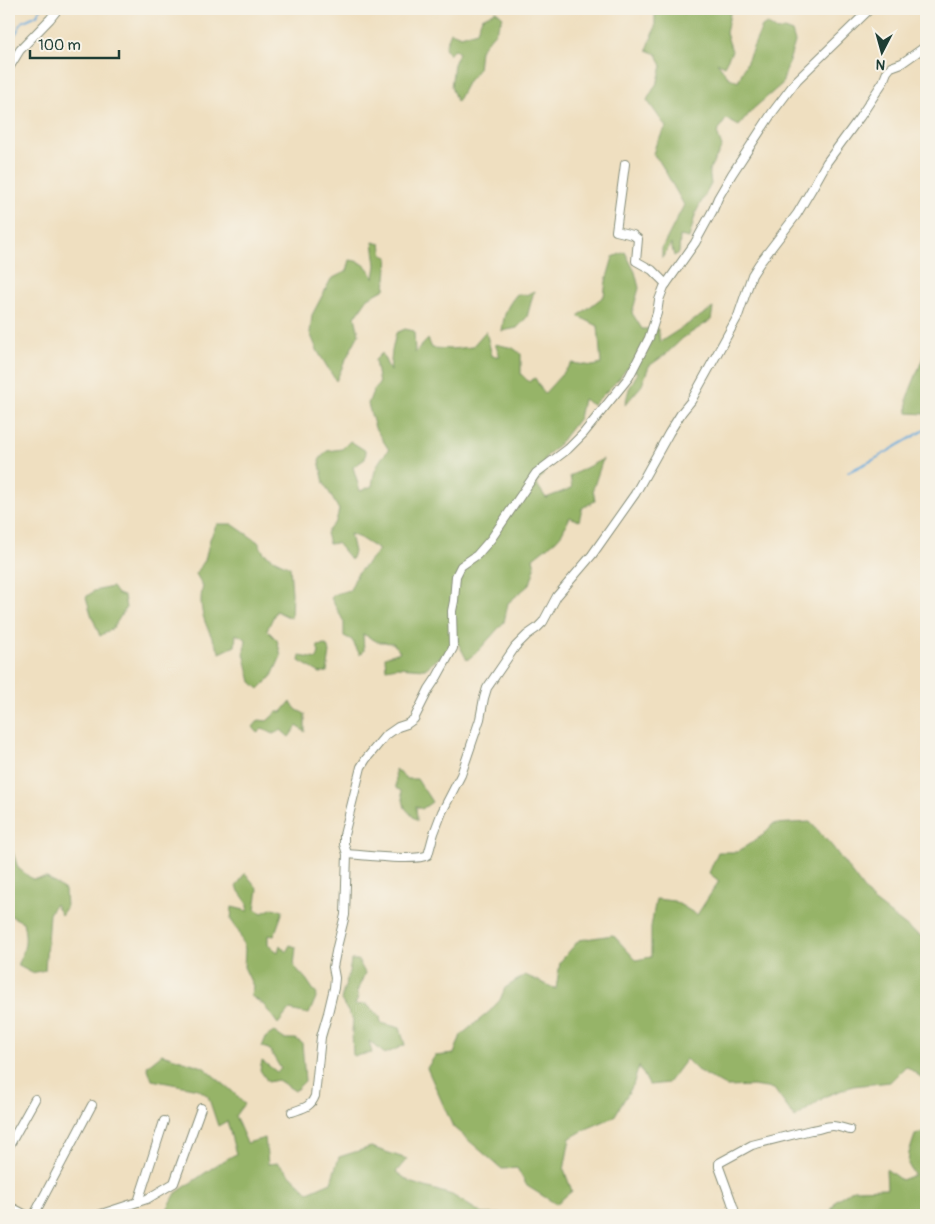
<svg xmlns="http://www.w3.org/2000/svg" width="935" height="1224" viewBox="0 0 935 1224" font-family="Pangolin,sans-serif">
  <rect width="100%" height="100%" fill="#f7f3e8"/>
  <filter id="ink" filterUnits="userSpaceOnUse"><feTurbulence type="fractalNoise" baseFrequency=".02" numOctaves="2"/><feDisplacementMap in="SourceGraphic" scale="10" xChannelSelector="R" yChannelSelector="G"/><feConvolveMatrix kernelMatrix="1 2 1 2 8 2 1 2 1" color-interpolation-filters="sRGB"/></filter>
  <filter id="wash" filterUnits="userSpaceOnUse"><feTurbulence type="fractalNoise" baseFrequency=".0096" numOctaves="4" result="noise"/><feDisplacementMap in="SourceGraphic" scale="20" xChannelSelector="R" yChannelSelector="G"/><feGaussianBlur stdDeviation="1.12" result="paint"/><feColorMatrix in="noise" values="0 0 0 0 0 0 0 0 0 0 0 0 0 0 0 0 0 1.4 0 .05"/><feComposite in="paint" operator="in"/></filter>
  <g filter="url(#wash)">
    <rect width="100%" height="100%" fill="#efdfc0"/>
    <!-- forest -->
    <g fill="#96b467" stroke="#5a784e">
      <polygon points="655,9 731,9 726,33 732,51 724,66 717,62 728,77 738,82 762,27 767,24 777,31 784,29 792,32 795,42 782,84 753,109 739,126 726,119 717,133 722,147 709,170 711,184 696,212 689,238 680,236 679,253 674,256 671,244 662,258 662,248 684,205 660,162 653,154 656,144 666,127 647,100 658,81 662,66 657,54 647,50 655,28"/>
      <polygon points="496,11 503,17 496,31 480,50 478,70 468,81 457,102 451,87 454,64 459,53 454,49 449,55 445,47 451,32 461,36 477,31 482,18"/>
      <path d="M373,242L381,244L383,255L388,257L385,289L368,298L355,317L359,334L346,359L336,381L318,352L310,333L312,315L331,279L347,271L350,260C364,262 367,266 374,278L376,265Z"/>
      <path d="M625,252L635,272L639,288L632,313L642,329H658L660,342L713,308L711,320L683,338L666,354L649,366L642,385L625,405L629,389L638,372L627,368L619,379L593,405L583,399L579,418L560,443L545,458L543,475L536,483L546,498L572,488L570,476L603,459L593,489L595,501L582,508L579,521L570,517L562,533L556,540L533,558L535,568L530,584L508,603L504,622L479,650L467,660L458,643L425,669L397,667L386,669L385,657L400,652L393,643L378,642L363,634L364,651L360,655L352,640L344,636V622L331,598L335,594L350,590L357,574L379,550L360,538L350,534L354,552L351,560L337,543L329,544L326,533L336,521L339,510L324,483L319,460L327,451L342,449L350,441L366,451L365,459L353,467L360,491L372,486C374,471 377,461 389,450L375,428L368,404L373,391L379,384L375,360L382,353L390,371L392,351L396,333L405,329L414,331L415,353L428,339L432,348L451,349L472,347L486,331L492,356H500L495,344L513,348L521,354V374L529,382L535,378L544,394L572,363L593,366L601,364L598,326L578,316L604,296L606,281L613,257Z"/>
      <path d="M534,291L527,317L517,328L502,331C504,314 506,307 517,294L526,295Z"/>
      <polygon points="926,350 926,414 908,413 907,398"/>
      <path d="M217,524H232L258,542L264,553L275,560L290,567L292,593L291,618L276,611L267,630L277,640L281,656L272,676L259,689L251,682L244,653L246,639L236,634L235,646L220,653C209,631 196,612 203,586L196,574L205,560L210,539Z"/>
      <polygon points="112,587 117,594 124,596 126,608 113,628 100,636 91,614 86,597 94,591"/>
      <polygon points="326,645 330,652 327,672 320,673 299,661 300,656 317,659 319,652 317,646"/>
      <polygon points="290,702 297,710 305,714 305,732 297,726 289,737 281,730 273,734 263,728 258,733 253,727 259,720 267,721 277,712 282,712"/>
      <polygon points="395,769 407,779 417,779 432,802 422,809 416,806 417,821 405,808 401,791 396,788"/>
      <polygon points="810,822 832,846 871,899 911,930 926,939 926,1081 906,1066 890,1082 853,1086 826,1096 795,1118 774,1089 752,1086 727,1087 697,1070 686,1059 668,1083 649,1085 639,1066 633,1085 614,1117 586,1129 570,1138 564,1170 572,1191 556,1204 527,1186 517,1168 502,1169 453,1127 427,1068 435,1056 454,1054 461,1035 489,1012 500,1000 505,988 525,975 556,989 560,962 579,940 613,935 636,960 651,957 651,927 656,899 674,901 697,915 719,881 709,873 718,852 737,852 763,835 773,824"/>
      <path d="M9,852H13L18,868L32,879L47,878L65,890L66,908L61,915L55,904L49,914L45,970L32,973L17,965C26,948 27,941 23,922L9,915Z"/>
      <polygon points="245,873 258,889 255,909 262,913 273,908 283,911 274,936 268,935 268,945 278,952 280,945 286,952 290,945 296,947 294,966 306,979 317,995 309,1014 289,1010 278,1024 263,1004 251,996 253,986 244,967 245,949 238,930 231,920 232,907 248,911 248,904 236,887"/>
      <path d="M351,960H358L365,973L357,992L358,997L355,1005L366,1004L380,1017L381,1023L400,1028L405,1045L385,1054L369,1041L372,1053L353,1056L352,1031L353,1020L341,1000C344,987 350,973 351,960Z"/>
      <polygon points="274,1032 284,1039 296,1039 302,1043 305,1081 295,1091 278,1080 268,1082 260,1070 262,1061 277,1072 281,1069 269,1049 262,1047 266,1037"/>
      <polygon points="162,1054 203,1067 232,1091 244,1104 235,1116 247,1143 265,1138 268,1164 278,1163 308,1192 331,1182 339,1157 371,1147 407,1159 396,1172 412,1183 452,1195 483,1214 503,1214 504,1215 164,1215 176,1193 218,1164 236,1154 227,1121 218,1126 208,1096 198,1089 152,1080 147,1066"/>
      <polygon points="926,1131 926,1215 829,1215 836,1200 853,1189 887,1188 886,1169 901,1180 914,1175 908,1164 909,1153 915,1135"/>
    </g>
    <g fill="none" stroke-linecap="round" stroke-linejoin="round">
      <!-- stream -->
      <g stroke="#68aadc" stroke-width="2">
        <path d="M9,38C17,36 18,28 22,22L37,15L40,9"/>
        <polyline points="848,472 873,460 926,429"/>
      </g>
    </g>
  </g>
  <g filter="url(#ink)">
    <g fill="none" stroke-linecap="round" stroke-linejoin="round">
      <!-- minor casing -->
      <g stroke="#878e7a" stroke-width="10">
        <g id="minor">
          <polyline points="9,68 20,50 50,19 58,9"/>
          <polyline points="625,164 616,231 633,235 638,239 636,261 652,270 666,284"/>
          <path d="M347,854C364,855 415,862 428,855L434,833L442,812L461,775L480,719L484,698L487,688L515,647L527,635L537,628L543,622L557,596L592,555L635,494L669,433L682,412L691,401L738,316L752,275L759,264L797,214L813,187L827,162L860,117L883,82L887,72L891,67L902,63L926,46"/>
          <path d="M292,1112C303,1108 311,1107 315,1096L321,1037L328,1013L334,988L335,978L333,967L337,947L345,915L347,854L344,844V835L361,767L366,759L385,736L398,727L407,724L414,719L429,689L437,677L453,648L452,611L454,601L456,576L461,566L477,555L491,539L536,473L568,449L583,434L629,377L649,338L657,313L659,300L664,287L695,243L713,210L718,198L732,174L772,113L797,80L870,9"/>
          <polyline points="9,1146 35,1099"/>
          <polyline points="138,1202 164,1121"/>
          <polyline points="9,1206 26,1215"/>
          <polyline points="34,1215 92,1105"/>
          <polyline points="98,1215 147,1199 174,1183 201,1108"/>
          <path d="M736,1215L731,1200L719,1167V1163L752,1145L811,1130C818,1130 825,1126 833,1126C838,1126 845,1129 850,1130"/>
        </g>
      </g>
      <!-- minor -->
      <use href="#minor" stroke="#fff" stroke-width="8"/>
    </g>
  </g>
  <!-- margin -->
  <rect width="935" height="1224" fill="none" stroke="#f7f3e8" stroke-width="30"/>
  <!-- north arrow -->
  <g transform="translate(882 52) rotate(186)" stroke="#f7f3e8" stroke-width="4" paint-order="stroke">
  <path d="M0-4L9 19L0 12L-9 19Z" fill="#1f3d34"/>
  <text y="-8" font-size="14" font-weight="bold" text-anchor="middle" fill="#1f3d34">N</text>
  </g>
  <!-- scale -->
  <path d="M30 50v8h89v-8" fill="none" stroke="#1f3d34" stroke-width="2.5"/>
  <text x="38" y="50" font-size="15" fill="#1f3d34" stroke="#f7f3e8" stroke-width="4" paint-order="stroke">100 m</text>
</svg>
